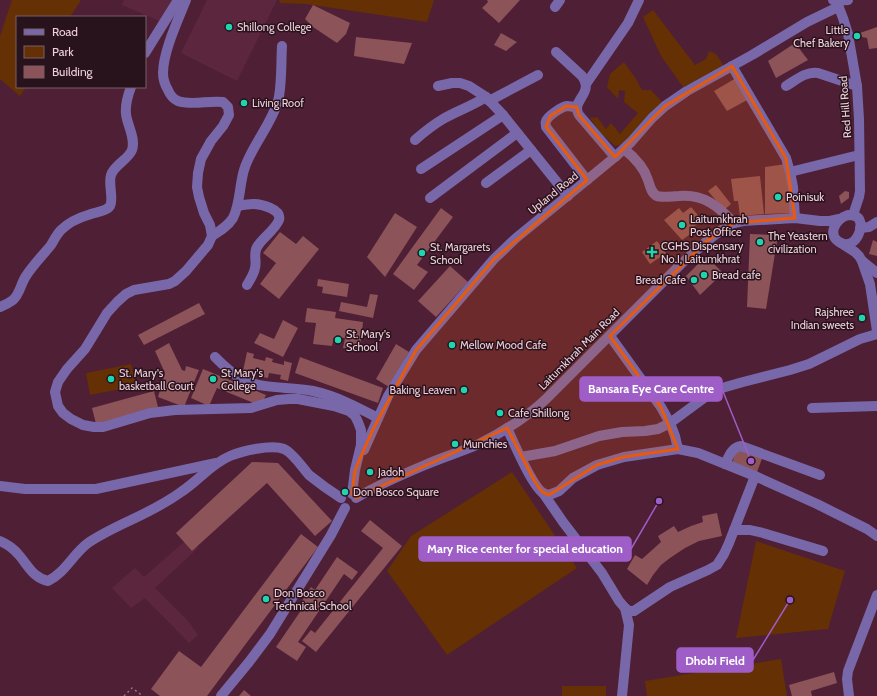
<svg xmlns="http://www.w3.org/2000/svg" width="877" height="696" viewBox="0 0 877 696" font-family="Cabin,sans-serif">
  <rect width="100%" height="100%" fill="#4f1f35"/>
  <!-- built -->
  <g fill="#5d263f">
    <polygon points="124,0 174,0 164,23 122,5"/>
    <polygon points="207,0 277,0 237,81 181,53"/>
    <polygon points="191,541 198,548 155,588 188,621 198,635 189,643 145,598 131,608 112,588 135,568 144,577 184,542"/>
  </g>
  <!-- green -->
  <g fill="#643004">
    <polygon points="12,0 81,0 70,17 17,17 17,87 26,87 20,96 0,79 0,36"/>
    <polygon points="279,0 434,0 427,22 306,4 280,3"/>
    <polygon points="653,10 695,65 706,59 709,51 716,54 724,66 704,78 683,87 661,56 643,17"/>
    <polygon points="624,62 636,79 642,90 651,90 662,102 624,144 615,146 601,133 590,118 597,117 606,129 611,123 620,134 638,113 624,102 625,91 619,90 618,99 607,87 610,74"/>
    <polygon points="131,364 136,386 90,395 86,373"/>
    <polygon points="512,472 577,568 447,655 400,589 387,571 411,536"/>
    <polygon points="756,541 845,571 828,629 736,638"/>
    <polygon points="781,659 787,696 647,696 645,681"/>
    <rect x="562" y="686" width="44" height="10"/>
  </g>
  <!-- building -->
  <g fill="#8c5358">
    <polygon points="487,0 520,0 499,23 482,8 488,2"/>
    <polygon points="313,5 350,23 346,34 337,43 313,27 305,19"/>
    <polygon points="877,27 877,48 869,49 867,38 862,37 860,33"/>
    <polygon points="501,33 517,42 506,51 494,45"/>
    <polygon points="356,37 412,43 404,64 354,56"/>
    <polygon points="795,43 808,60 776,78 768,61"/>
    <polygon points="736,78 749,99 727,111 714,91"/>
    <polygon points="786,164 790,180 790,213 765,214 765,167"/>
    <polygon points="760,176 764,214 740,216 738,201 734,201 731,179"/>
    <polygon points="716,185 731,204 724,210 708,191"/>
    <polygon points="845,191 849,192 849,198 841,204 839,196"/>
    <polygon points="691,207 702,220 690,230 692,233 682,240 664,220 679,208 683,213"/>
    <polygon points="441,208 453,217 417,265 428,272 414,290 393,274"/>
    <polygon points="395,213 417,227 385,277 367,257"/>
    <polygon points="280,232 296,244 303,236 319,249 279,299 260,284 276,263 263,253"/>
    <polygon points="750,234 778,235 766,309 747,307"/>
    <polygon points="873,240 877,242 877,256 869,254"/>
    <polygon points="657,241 666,253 650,264 642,252"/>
    <polygon points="706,256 723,273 700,295 686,276"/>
    <polygon points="450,266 468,282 436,317 418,301"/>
    <polygon points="318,279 349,284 347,297 322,293 323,287 317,286"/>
    <polygon points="370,294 378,295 373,318 339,311 341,302 367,307"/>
    <polygon points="199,303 205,314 144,345 138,335"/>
    <polygon points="307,308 336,312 335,318 363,322 360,350 343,348 345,338 334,337 332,346 313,344 316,323 305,322"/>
    <polygon points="283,320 298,328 283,357 254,343 260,333 274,339"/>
    <polygon points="169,343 182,370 185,371 186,366 199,370 184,407 158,397 165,373 155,351"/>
    <polygon points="396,344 409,352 389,387 376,379"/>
    <polygon points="247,352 254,354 253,358 265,361 266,357 273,359 272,362 284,365 284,361 292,363 288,381 280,379 281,375 269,373 268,378 263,377 264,371 252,369 251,372 243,371"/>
    <polygon points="300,357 383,388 378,403 295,373"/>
    <polygon points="203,369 266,395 261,406 217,388 209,406 191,398"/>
    <polygon points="154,391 158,407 96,424 92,408"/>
    <polygon points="737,447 763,456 757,472 732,464"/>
    <polygon points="252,462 278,463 332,521 315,536 267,483 192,551 176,533"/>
    <polygon points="717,513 722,536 699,541 685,548 670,558 661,565 653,575 647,585 627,569 635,555 642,559 661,542 658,536 674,526 678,532 691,526 703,522 702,516"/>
    <polygon points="370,520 402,546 316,652 302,641 311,630 315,633 383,548 361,531"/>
    <polygon points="301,534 318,547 207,696 160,696 151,689 179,651 201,667"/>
    <polygon points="337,557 358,572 352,580 344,574 298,642 306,647 297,661 276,647 304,606 300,604 311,587 315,590"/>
    <polygon points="834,672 837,683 811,691 812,696 792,696 789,685"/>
    <polygon points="244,690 251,696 239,696"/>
  </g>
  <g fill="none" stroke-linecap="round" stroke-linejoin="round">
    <!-- path -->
    <polyline stroke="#997181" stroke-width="1.5" stroke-dasharray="2 3" stroke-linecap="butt" points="124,696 132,688 143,696"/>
    <!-- minor -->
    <g stroke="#7868aa" stroke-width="10">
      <path d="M186,0C178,20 163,52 163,73C163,79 165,85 168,90C170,95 173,99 178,101C192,106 209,100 223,102L228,107L229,115L223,126L211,141L201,159L198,173L197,187L199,197L204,213L210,225L212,236L208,245L186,271L175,281L169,284L134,290L126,294L117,302L107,313L85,349L67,369L58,382L55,392L58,406L63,413L71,419L83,425L94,427H103L150,413L175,410L251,408L277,400L289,399H298L334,406L349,411L355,416L358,422L361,430V445L355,470L352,494"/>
      <polyline points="833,0 836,1 848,0"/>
      <polyline points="836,0 843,18 848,34 857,86 859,119 860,191 859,197 853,215"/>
      <polyline points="555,7 560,0"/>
      <path d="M556,52L582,76C595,94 570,100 579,115L615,157"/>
      <polyline points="145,53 178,0"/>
      <polyline points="732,66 776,141 786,158 790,172 793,187 795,218"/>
      <polyline points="586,84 628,23 639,0"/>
      <polyline points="438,86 452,83 460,83 469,86 486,97 503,115 568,196"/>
      <path d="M786,86C796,80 806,71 818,73L857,86"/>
      <polyline points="489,101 538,75"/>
      <path d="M577,107C573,107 570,106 567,106C561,107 548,116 546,121C545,123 546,124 546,127L587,180"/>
      <path d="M415,140C424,132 433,125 443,119C457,111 472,106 486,97"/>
      <path d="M624,149C634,157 644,167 648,180C650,186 651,193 657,196C662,198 673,196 679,196C704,194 718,206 734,223"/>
      <polyline points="421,169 503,115"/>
      <polyline points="790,172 859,155"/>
      <polyline points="486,183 531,150"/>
      <polyline points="430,198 517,133"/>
      <path d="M238,206C243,205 248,204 253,204C261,204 282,209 279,220C275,230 262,238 257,247C253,254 257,261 255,268C254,274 250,280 247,285"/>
      <path d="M848,215C851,215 854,215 857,217C866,223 857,250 841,243C826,236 835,219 848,215Z"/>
      <polyline points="860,228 869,227 877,222"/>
      <path d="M212,236C220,231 228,226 233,218C241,202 239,183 245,167C253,144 271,125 278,101C282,86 281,62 282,46"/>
      <polyline points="841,243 855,252 859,256 862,261 870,284 877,331"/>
      <polyline points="862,261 877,273"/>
      <path d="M0,307C5,305 9,303 13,300C20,294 21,283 26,276C33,265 43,255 51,245C54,240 57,234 61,230C68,223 78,218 88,215C94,212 106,212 110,206C114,199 108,184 111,175C114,165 128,160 132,150C136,138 127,125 126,114C125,105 128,95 131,87"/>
      <polyline points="610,336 661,407 670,423 675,436 678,449"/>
      <path d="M215,357C224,366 233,375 244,380C265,390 290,386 313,391C336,396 357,407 378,418"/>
      <polyline points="812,408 877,406"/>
      <path d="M507,428C513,441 532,486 543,493C545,494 547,494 549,495L559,491L573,478L597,465L624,457L678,449L698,453L755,476L817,504L867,529L877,536"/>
      <polyline points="364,450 388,396 416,350 494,259 516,238 587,180 615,157 631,142 652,118 665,106 687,91 752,55 807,22 838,7"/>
      <polyline points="521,457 555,451 599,436 622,432 645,431 658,429 670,423 704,398 722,388 743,382 790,370 809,364 860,339 877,334"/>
      <path d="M725,464C729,456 732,447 741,446L820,475"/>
      <polyline points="0,486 25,489 96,489 216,463"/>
      <polyline points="543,493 563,522 602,573 619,601 625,608 629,611 634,611 670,587 708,570 717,565 724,554 729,543 755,476"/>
      <path d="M356,498C378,485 401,475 425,465C443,457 461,452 479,444C503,432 527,417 547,398L682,263L707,241L720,231L734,223L743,221L795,218L820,221H830L839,219"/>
      <polyline points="734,530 750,530 763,533 823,551"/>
      <path d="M0,541C7,544 13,548 18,554C28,565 33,578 48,581C65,573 73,554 88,543C101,534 116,527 131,520C148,512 166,503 181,492C198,481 211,464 230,456C242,451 271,444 284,449C293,453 302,467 309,475C319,483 330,491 341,498"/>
      <polyline points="221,696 249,662 270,634 331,535 345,508"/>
      <polyline points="622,696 629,625 625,608"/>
      <polyline points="849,696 847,679 848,671 877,595"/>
    </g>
  </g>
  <!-- marked area -->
  <path fill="#e8590c" fill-opacity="0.2" stroke="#e8590c" stroke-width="3" stroke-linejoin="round" d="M732,66L786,158L795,218L734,223L707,241L610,336L661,407L678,449L624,457L597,465L549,495L542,492L535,482L507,428L356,498L352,494L355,470L373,429L416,350L494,259L587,180L546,127L550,116L566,106L577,107L579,115L615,157L665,106Z"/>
  <!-- markers -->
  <g fill="#1fd5b0" stroke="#28121b" stroke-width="1.5">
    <circle cx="229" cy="27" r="4"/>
    <circle cx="857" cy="36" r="4"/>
    <circle cx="244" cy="103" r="4"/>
    <circle cx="778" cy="197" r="4"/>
    <circle cx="682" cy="225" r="4"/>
    <circle cx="760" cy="242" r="4"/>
    <path d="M650 246h4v4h4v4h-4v4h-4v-4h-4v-4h4z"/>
    <circle cx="422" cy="253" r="4"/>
    <circle cx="704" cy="275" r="4"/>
    <circle cx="694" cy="280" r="4"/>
    <circle cx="862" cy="318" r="4"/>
    <circle cx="338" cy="340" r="4"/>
    <circle cx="452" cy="345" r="4"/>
    <circle cx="111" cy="379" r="4"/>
    <circle cx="213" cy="379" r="4"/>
    <circle cx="464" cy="390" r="4"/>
    <circle cx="500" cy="413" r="4"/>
    <circle cx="455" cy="444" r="4"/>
    <circle cx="370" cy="472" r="4"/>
    <circle cx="345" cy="492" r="4"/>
    <circle cx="266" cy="599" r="4"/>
  </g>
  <g text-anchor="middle" stroke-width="3" stroke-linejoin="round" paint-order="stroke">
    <!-- poi labels -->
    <g font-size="11" fill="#efd0db" stroke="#28121b" text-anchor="start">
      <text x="237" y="31">Shillong College</text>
      <text x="849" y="34" text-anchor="end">Little<tspan x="849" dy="13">Chef Bakery</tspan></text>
      <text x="252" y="107">Living Roof</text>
      <text x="786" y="201">Poinisuk</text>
      <text x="690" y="223">Laitumkhrah<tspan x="690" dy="13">Post Office</tspan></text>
      <text x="768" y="240">The Yeastern<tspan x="768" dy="13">civilization</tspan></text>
      <text x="661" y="250">CGHS Dispensary<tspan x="661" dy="13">No.I, Laitumkhrat</tspan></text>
      <text x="430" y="251">St. Margarets<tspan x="430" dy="13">School</tspan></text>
      <text x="712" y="279">Bread cafe</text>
      <text x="686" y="284" text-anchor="end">Bread Cafe</text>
      <text x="854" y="316" text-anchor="end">Rajshree<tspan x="854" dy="13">Indian sweets</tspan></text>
      <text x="346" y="338">St. Mary's<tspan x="346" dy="13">School</tspan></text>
      <text x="460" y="349">Mellow Mood Cafe</text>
      <text x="119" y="377">St. Mary's<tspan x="119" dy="13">basketball Court</tspan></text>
      <text x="221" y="377">St Mary's<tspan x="221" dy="13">College</tspan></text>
      <text x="456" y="394" text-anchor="end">Baking Leaven</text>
      <text x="508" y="417">Cafe Shillong</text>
      <text x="463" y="448">Munchies</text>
      <text x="378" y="476">Jadoh</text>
      <text x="353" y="496">Don Bosco Square</text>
      <text x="274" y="597">Don Bosco<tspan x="274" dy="13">Technical School</tspan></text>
    </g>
    <!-- street labels -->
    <g font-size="11" fill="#efd0db" stroke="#28121b">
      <text transform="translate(845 107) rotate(-94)" y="4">Red Hill Road</text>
      <text transform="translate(553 193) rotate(-39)" y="4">Upland Road</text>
      <text transform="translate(579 349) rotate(-45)" y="4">Laitumkhrah Main Road</text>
    </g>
  </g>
  <!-- callouts -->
  <path fill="none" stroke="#9e5dc7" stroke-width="1.5" d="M751 461L722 389M659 501L631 549M790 600L753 660"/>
  <g fill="#9e5dc7" stroke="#28121b" stroke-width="1.5">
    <circle cx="751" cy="461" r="4"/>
    <circle cx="659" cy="501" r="4"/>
    <circle cx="790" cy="600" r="4"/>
  </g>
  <g fill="#9e5dc7" stroke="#9e5dc7" stroke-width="1.5">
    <rect x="580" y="377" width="142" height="24" rx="4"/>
    <rect x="419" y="537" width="212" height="24" rx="4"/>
    <rect x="677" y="648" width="76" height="24" rx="4"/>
  </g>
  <g font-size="12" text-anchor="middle" font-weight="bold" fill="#fff">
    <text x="651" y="393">Bansara Eye Care Centre</text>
    <text x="525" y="553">Mary Rice center for special education</text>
    <text x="715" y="665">Dhobi Field</text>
  </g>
  <!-- legend -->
  <rect x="16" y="16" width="130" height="72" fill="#28121b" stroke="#785e68"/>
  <rect x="24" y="29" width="20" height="6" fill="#7868aa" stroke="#785e68"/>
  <text x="52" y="36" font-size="12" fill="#efd0db">Road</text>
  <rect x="24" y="46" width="20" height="12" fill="#643004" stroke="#785e68"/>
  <text x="52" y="56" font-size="12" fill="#efd0db">Park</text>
  <rect x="24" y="66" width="20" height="12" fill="#8c5358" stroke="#785e68"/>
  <text x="52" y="76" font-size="12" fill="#efd0db">Building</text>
</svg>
